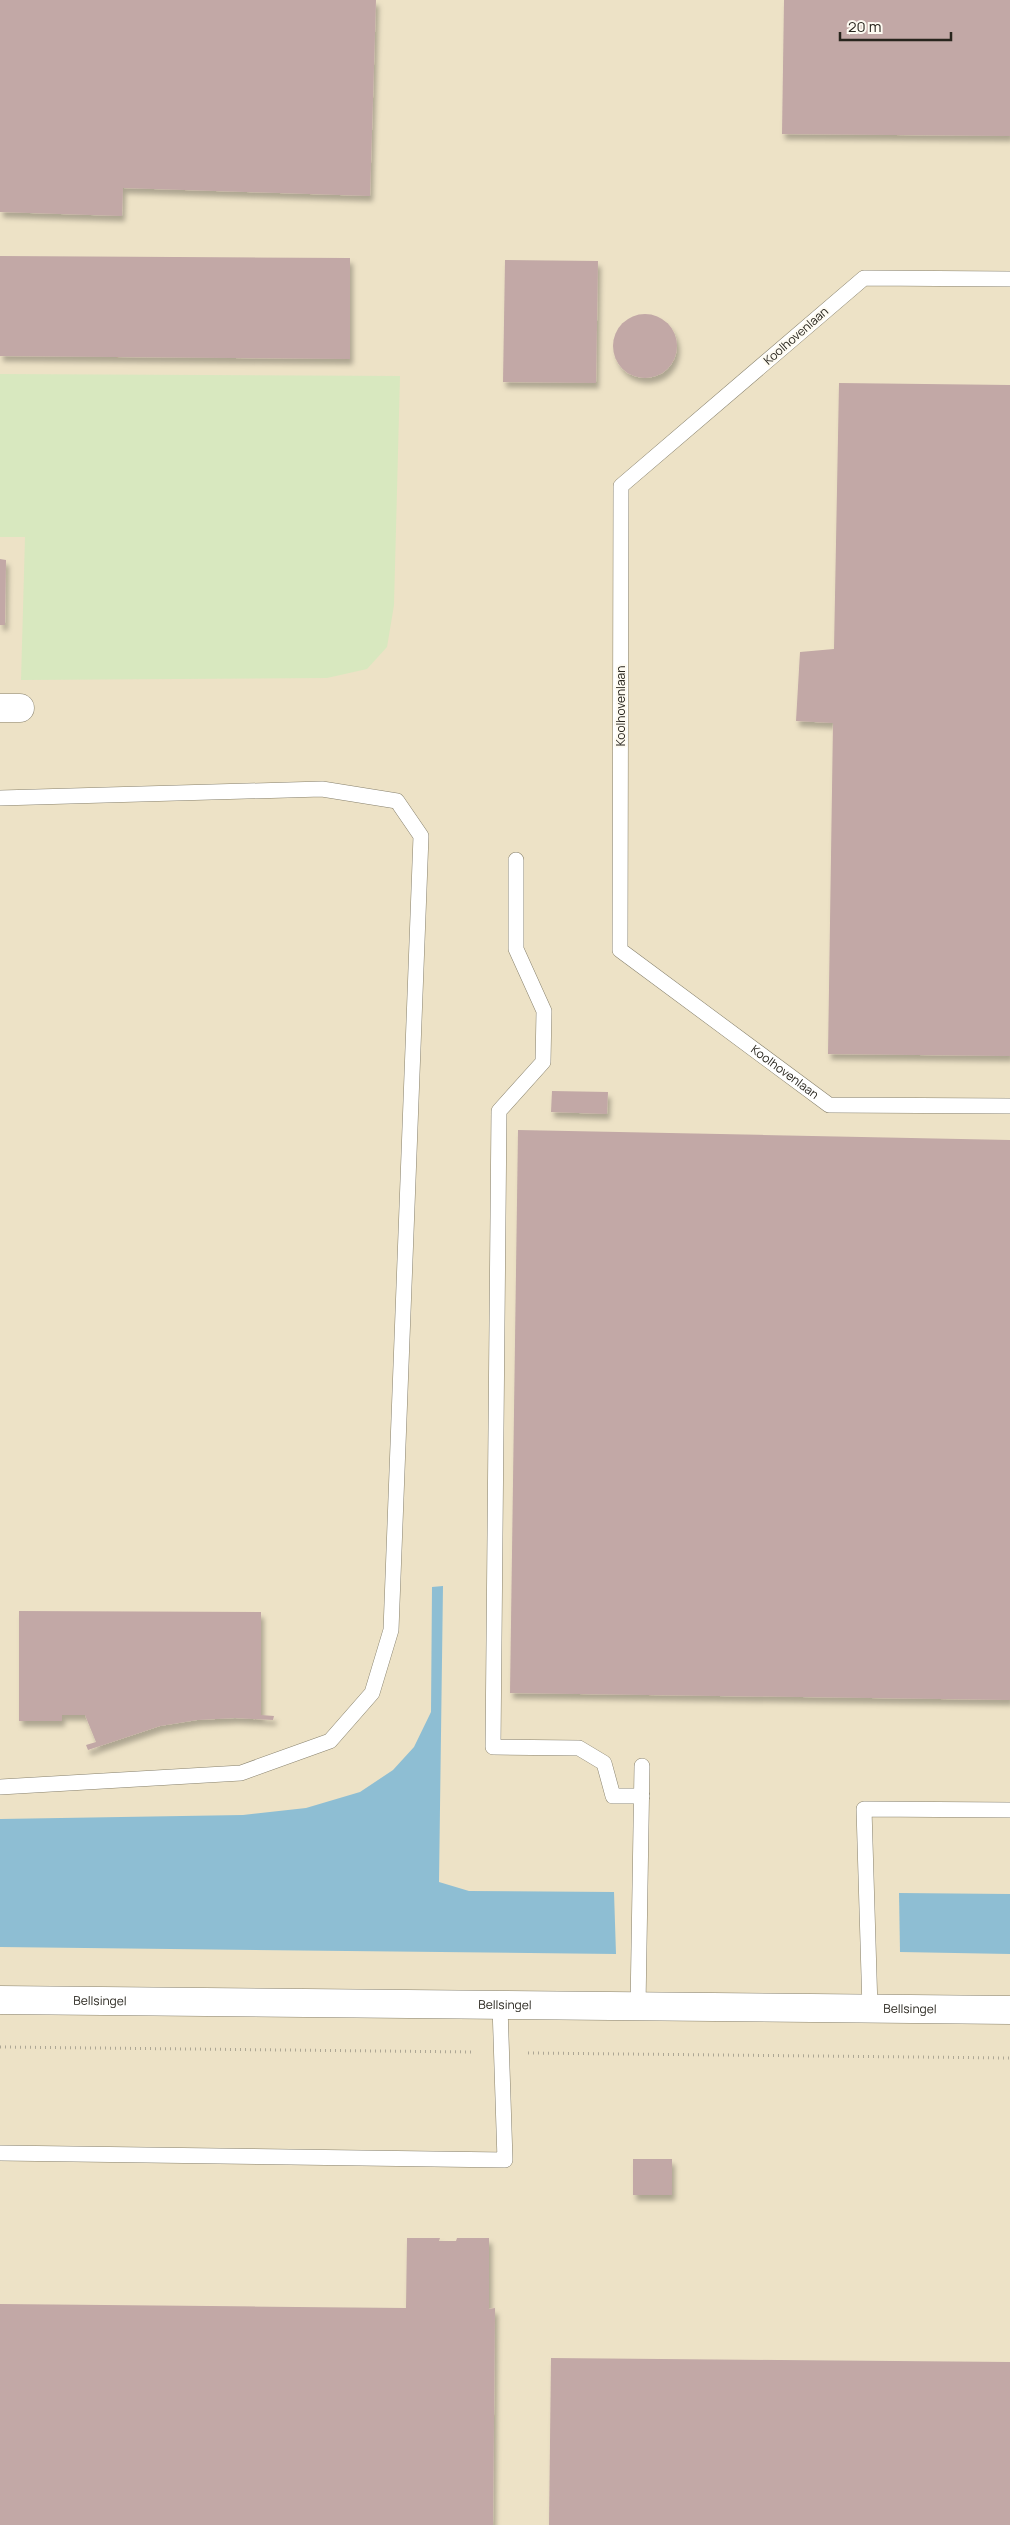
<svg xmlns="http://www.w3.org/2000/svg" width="1010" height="2525" viewBox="0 0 1010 2525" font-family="Manrope,sans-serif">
  <defs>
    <filter id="shadow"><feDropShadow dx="3" dy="5.5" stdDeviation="2.5" flood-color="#0004"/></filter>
  </defs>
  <rect width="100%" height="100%" fill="#f6eed8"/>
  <!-- built -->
  <rect fill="#ede2c6" x="0" y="0" width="1010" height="2525"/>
  <!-- green -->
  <polygon fill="#d8e8bf" points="0,374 400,376 394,605 387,647 367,669 327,678 21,680 25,537 0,537"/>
  <!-- water -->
  <g fill="#8ebed3">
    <polygon points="443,1586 439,1882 469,1891 614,1892 616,1954 0,1947 0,1819 243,1815 306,1808 360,1792 393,1770 414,1747 431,1712 432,1587"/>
    <polygon points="899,1893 1010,1894 1010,1954 900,1952"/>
  </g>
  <!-- building -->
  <g fill="#c2a8a6" filter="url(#shadow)">
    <polygon points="0,0 376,0 370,196 123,188 122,216 0,212"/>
    <polygon points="784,0 1010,0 1010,136 782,134"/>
    <polygon points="0,256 350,258 350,359 0,356"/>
    <polygon points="505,260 598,261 596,383 503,382"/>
    <circle cx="645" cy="346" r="32"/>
    <polygon points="839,383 1010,385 1010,1056 828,1054 833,723 796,721 800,652 834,649"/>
    <polygon points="0,559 6,560 5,625 0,625"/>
    <polygon points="552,1091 608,1092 607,1114 551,1112"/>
    <polygon points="518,1130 1010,1140 1010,1700 510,1693"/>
    <polygon points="19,1611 261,1612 261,1715 274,1716 273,1720 235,1718 197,1720 160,1726 88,1750 86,1745 96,1742 85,1715 62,1715 62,1721 19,1721"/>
    <rect x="633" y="2159" width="39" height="36"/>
    <polygon points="407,2238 440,2238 439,2241 456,2241 457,2238 489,2238 489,2309 495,2308 493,2525 0,2525 0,2304 406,2308"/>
    <polygon points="551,2358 1010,2362 1010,2525 549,2525"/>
  </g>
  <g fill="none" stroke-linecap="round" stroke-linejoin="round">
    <!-- service casing -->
    <g stroke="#87806c" stroke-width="16">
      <g id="service">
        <path id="s1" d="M1010,279L864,278L621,486L620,950L829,1105L1010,1106"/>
        <polyline points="0,798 322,789 397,801 421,836 391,1630 372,1693 330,1741 241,1773 0,1787"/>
        <polyline points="516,860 516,949 544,1011 543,1062 499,1111 493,1747 579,1748 604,1763 613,1796 642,1796"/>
        <polyline points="638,2007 642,1766"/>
        <polyline points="870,2009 864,1809 1010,1810"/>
        <polyline points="0,2153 505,2160 500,2006"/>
      </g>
    </g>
    <!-- minor casing -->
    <g stroke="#87806c" stroke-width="29">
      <g id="minor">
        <polyline points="0,708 20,708"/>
        <path id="s2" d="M0,2000L1010,2010"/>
      </g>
    </g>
    <!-- path -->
    <g stroke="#aca695" stroke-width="3" stroke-dasharray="1 4" stroke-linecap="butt">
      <polyline points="0,2047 474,2052"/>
      <polyline points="528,2053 1010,2058"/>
    </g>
    <!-- service -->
    <use href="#service" stroke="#fff" stroke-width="15"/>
    <!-- minor -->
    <use href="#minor" stroke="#fff" stroke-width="28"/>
  </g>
  <g text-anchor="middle" stroke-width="4" stroke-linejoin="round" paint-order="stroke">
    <!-- street labels -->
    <g font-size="12" fill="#28251d" stroke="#fefbf2">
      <text transform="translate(796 336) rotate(-41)" y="4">Koolhovenlaan</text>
      <text transform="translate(621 706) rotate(-90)" y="4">Koolhovenlaan</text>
      <text dy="4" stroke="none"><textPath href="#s1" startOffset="1135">Koolhovenlaan</textPath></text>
      <text dy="4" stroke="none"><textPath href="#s2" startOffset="100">Bellsingel</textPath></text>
      <text dy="4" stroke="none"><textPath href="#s2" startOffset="505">Bellsingel</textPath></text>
      <text dy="4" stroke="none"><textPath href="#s2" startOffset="910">Bellsingel</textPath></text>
    </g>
  </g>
  <!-- scale -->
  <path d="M840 32v8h111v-8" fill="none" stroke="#28251d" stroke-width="2.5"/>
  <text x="848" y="32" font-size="15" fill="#28251d" stroke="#fefbf2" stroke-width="4" paint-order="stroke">20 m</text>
</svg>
